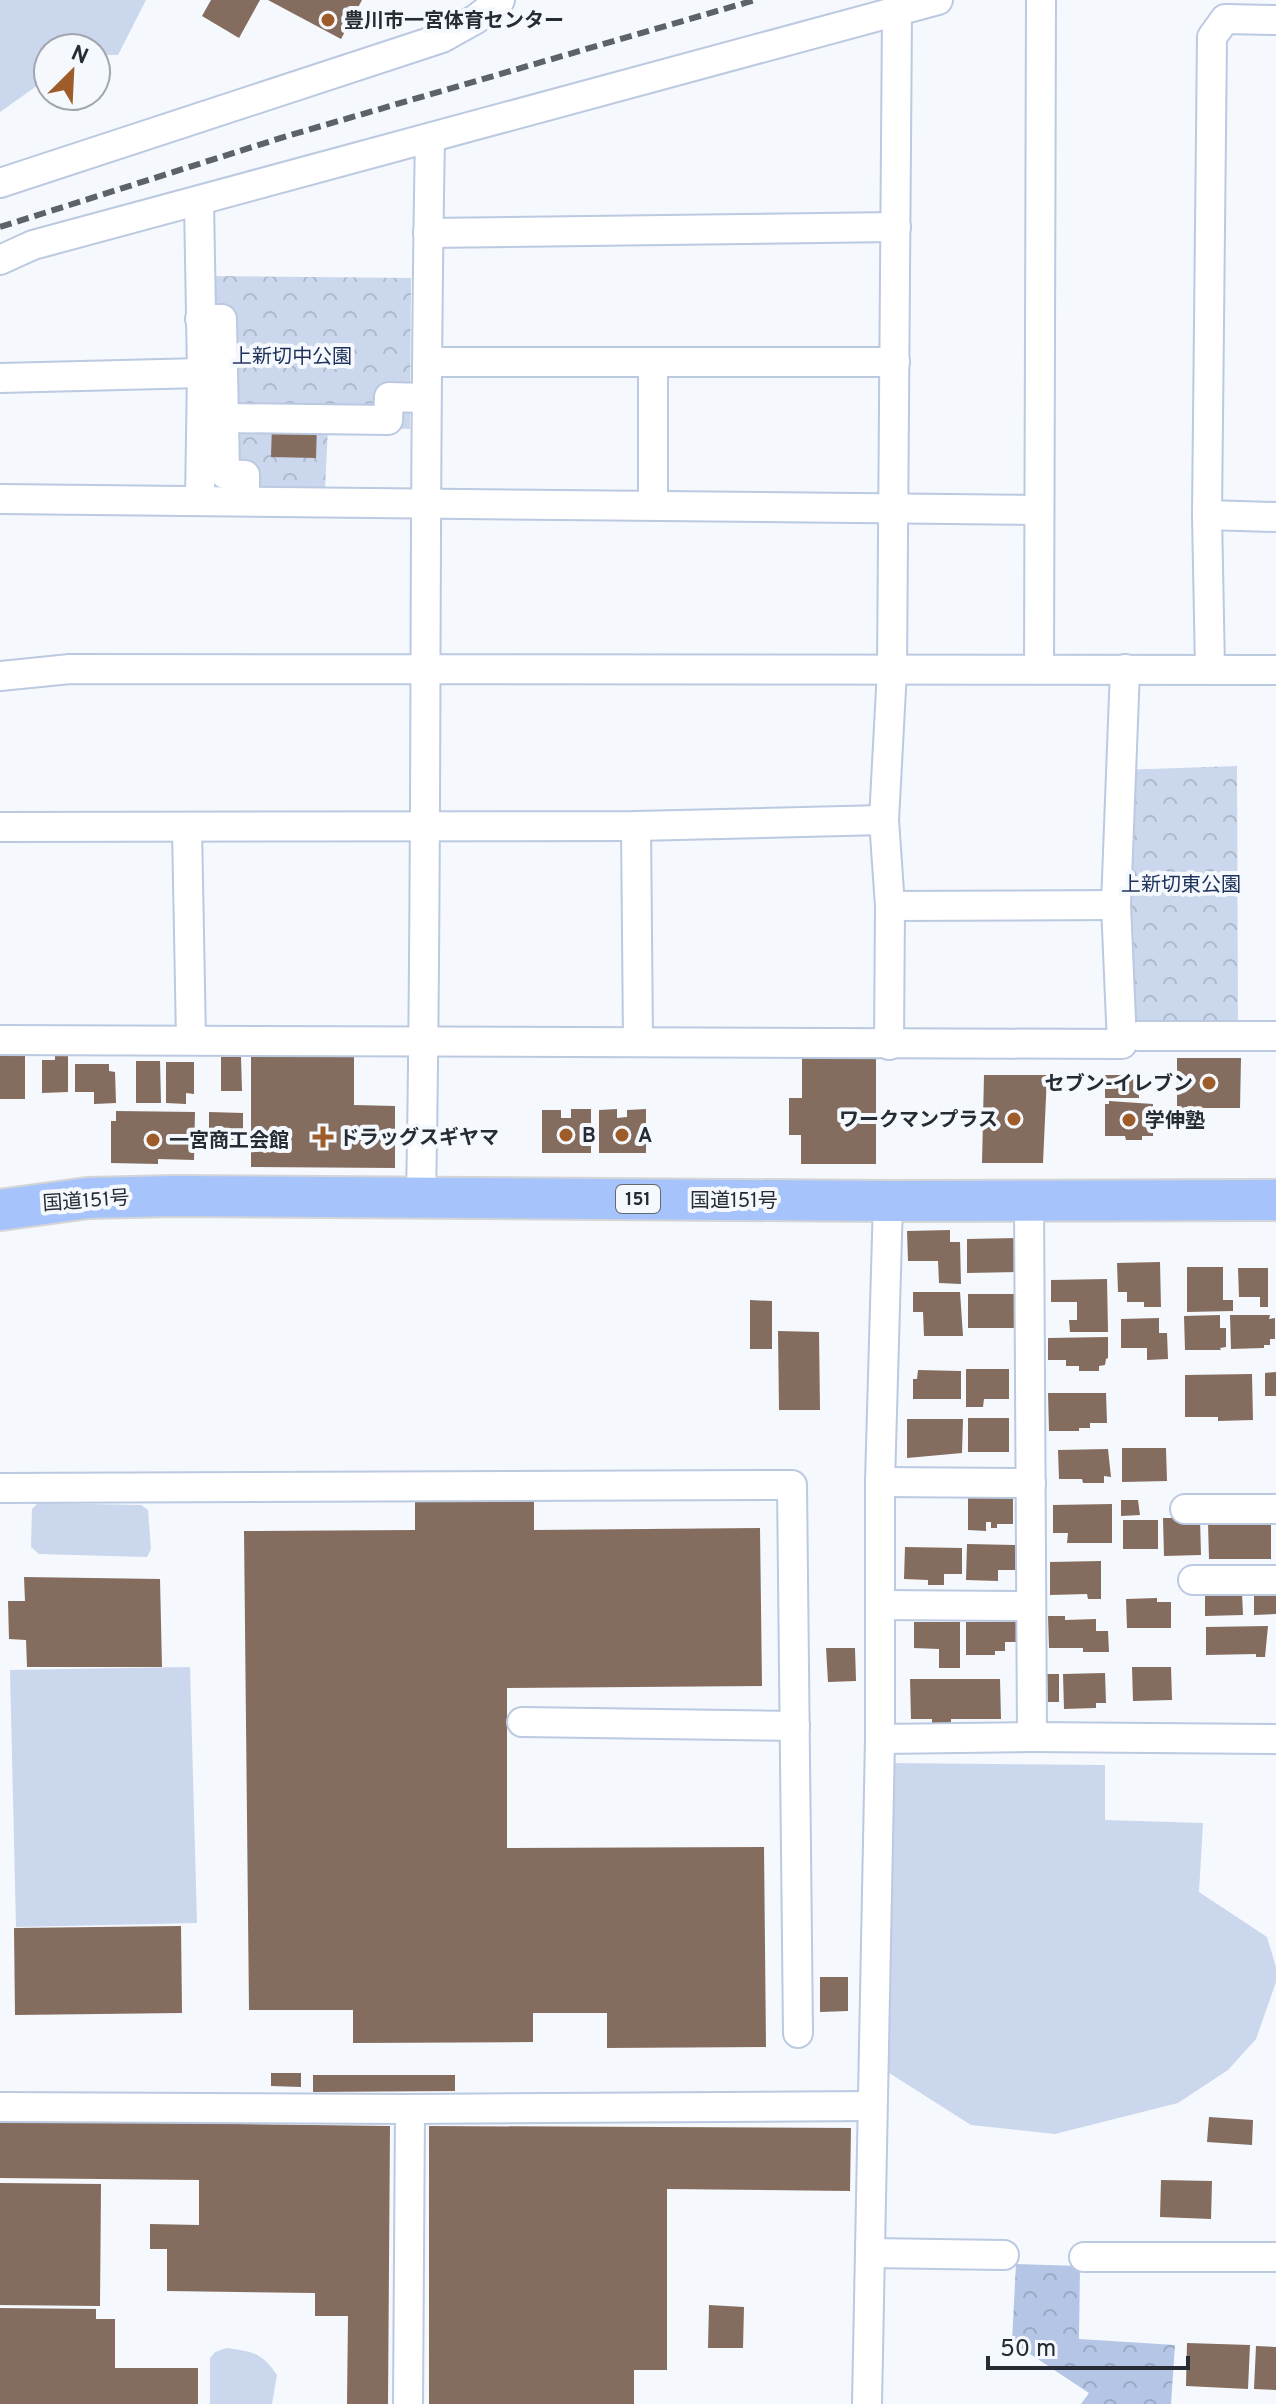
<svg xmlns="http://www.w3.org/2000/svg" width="1276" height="2404" viewBox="0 0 1276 2404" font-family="Overpass,'Noto Sans JP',sans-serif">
  <defs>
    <pattern id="forest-crowns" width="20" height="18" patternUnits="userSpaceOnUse" patternTransform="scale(2)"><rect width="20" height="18" fill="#b4c5e5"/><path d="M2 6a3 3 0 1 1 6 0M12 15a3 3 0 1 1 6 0" fill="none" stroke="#9ba9c5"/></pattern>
    <pattern id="park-crowns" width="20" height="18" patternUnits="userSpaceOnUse" patternTransform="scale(2)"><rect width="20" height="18" fill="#cbd7ed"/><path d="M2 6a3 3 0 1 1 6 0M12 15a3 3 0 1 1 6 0" fill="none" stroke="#aeb9cc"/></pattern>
  </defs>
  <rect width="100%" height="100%" fill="#f5f8fd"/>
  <!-- grass -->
  <g fill="#cbd7ed">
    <polygon points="0,0 146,0 118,55 96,55 96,48 48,48 48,78 0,112"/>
    <polygon points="38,1503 141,1505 148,1510 151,1549 147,1557 39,1554 31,1547 32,1509"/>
    <polygon points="190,1667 197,1923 16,1927 10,1670"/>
    <polygon points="889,1763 1105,1765 1105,1820 1203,1823 1199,1892 1267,1937 1276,1967 1276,1982 1256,2039 1228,2070 1178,2103 1055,2134 971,2125 886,2071"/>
    <path d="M227,2348C253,2352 261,2352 277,2375L272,2404H210V2358L215,2352Z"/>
  </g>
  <!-- forest -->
  <polygon fill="url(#forest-crowns)" points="1016,2264 1080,2266 1079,2339 1175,2345 1171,2404 1081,2404 1089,2393 1012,2342"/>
  <!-- park -->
  <g fill="url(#park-crowns)">
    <polygon points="210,276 411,278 410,429 328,427 325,488 213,485"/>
    <polygon points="1237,766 1238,1028 1128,1025 1121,770"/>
  </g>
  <!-- building -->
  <g fill="#846d5e">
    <polygon points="211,0 260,0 239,38 202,16"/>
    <polygon points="268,0 362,0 341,39"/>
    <polygon points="272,424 317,425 316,458 271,457"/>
    <polygon points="55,1054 68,1054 68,1092 42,1093 42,1060 55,1060"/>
    <polygon points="251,1054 354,1055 354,1105 395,1106 395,1168 251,1167"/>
    <rect x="0" y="1055" width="25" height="44"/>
    <polygon points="221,1057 241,1057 242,1091 221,1091"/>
    <polygon points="802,1058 876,1058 876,1164 801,1164 801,1135 789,1135 789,1098 802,1098"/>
    <polygon points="1177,1058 1241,1058 1240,1108 1177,1108"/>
    <polygon points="136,1061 160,1061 161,1103 136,1103"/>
    <polygon points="166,1062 194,1062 194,1094 186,1093 186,1104 166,1103"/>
    <polygon points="75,1064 109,1064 109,1071 115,1072 116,1103 94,1104 94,1092 75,1092"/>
    <polygon points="984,1075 1047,1075 1043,1163 982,1163"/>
    <rect x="1105" y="1075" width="34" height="23"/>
    <polygon points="1109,1101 1153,1104 1153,1136 1142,1136 1142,1140 1126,1140 1125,1136 1105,1136 1105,1104 1109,1104"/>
    <polygon points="571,1109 591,1109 591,1153 542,1153 542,1110 561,1110 561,1118 571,1118"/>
    <polygon points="617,1109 617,1118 627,1117 627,1110 646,1109 646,1153 599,1153 599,1110"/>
    <polygon points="116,1111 195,1112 194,1160 158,1159 158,1164 111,1163 111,1121 116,1121"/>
    <polygon points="209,1112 243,1113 243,1140 209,1140"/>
    <polygon points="950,1230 950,1242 960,1242 961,1284 939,1283 938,1261 908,1261 907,1231"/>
    <polygon points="1017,1238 1018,1272 967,1273 967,1239"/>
    <polygon points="1160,1262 1161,1307 1144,1307 1144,1302 1127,1302 1127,1292 1118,1292 1117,1263"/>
    <polygon points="1187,1267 1223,1267 1223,1300 1233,1300 1233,1311 1187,1312"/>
    <polygon points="1238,1268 1268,1268 1268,1307 1260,1307 1260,1297 1239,1297"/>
    <polygon points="1107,1279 1108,1332 1070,1332 1069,1320 1077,1320 1077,1302 1051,1302 1051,1280"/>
    <polygon points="913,1292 960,1292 963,1336 924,1336 923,1312 913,1312"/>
    <polygon points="968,1294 1018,1294 1019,1328 968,1328"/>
    <polygon points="750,1300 772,1301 772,1349 750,1349"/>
    <polygon points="1220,1315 1220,1328 1226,1328 1226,1347 1220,1348 1221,1350 1185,1350 1184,1316"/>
    <polygon points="1230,1315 1270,1315 1269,1319 1275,1318 1275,1339 1270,1339 1270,1345 1264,1345 1264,1348 1231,1349"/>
    <polygon points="1159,1318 1159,1333 1167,1333 1168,1359 1147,1360 1147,1348 1121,1348 1121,1319"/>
    <polygon points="778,1331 819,1332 820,1410 779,1410"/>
    <polygon points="1108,1337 1108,1358 1106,1359 1105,1365 1099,1366 1099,1371 1079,1371 1079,1366 1066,1366 1066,1360 1048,1360 1048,1338"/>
    <polygon points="966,1369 1009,1369 1009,1399 984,1399 983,1407 966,1407"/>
    <polygon points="918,1370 961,1371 961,1399 913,1399 913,1379 917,1379"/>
    <polygon points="1276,1372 1276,1396 1265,1396 1265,1373"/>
    <polygon points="1252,1374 1253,1420 1218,1421 1218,1417 1185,1417 1185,1375"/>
    <polygon points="1048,1393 1106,1393 1107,1423 1090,1423 1090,1428 1079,1428 1079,1431 1049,1431"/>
    <rect x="968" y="1418" width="41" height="34"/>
    <polygon points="907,1419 963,1419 962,1453 907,1458"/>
    <polygon points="1122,1448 1166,1448 1167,1481 1122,1482"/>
    <polygon points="1108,1449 1111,1477 1104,1476 1104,1483 1083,1483 1082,1479 1059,1479 1058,1450"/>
    <polygon points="968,1495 1013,1496 1013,1524 997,1524 997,1528 991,1528 991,1522 986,1522 986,1531 968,1530"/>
    <polygon points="1121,1500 1138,1500 1140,1515 1121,1516"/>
    <polygon points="534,1501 534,1530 760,1528 762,1686 507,1688 507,1848 764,1847 766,2047 607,2048 607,2013 533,2013 533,2042 353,2043 353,2010 249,2010 244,1531 415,1530 415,1502"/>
    <polygon points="1112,1504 1112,1543 1067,1543 1068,1533 1053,1533 1053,1505"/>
    <polygon points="1163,1518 1200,1518 1201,1555 1164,1556"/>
    <rect x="1123" y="1520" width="35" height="29"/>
    <polygon points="1271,1522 1271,1559 1209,1559 1208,1523"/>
    <polygon points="967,1544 1015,1545 1015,1552 1021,1552 1021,1570 998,1570 998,1581 966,1580"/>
    <polygon points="905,1547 962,1548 962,1574 944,1574 944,1585 928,1585 928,1580 904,1579"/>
    <polygon points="1101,1561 1101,1599 1088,1599 1087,1594 1050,1595 1050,1562"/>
    <polygon points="24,1577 160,1579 162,1667 27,1667 26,1640 9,1639 8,1601 25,1601"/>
    <polygon points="1254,1592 1276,1592 1276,1614 1254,1615"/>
    <polygon points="1242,1593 1243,1615 1205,1616 1205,1594"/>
    <polygon points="1157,1598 1157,1602 1171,1602 1171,1628 1127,1628 1126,1599"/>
    <polygon points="1048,1616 1065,1616 1065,1620 1096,1619 1096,1631 1108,1631 1109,1652 1083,1652 1083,1648 1049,1648"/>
    <polygon points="914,1622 960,1622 960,1668 939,1668 939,1649 914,1648"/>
    <polygon points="966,1622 1016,1622 1017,1642 1005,1642 1005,1651 995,1651 995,1655 966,1655"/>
    <polygon points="1268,1626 1265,1657 1256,1657 1256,1654 1206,1655 1206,1627"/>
    <polygon points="826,1648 855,1648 856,1681 828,1682"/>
    <polygon points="1132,1667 1171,1667 1172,1700 1133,1701"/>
    <polygon points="1105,1673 1106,1703 1096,1703 1096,1708 1064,1709 1063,1674"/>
    <polygon points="1047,1674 1059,1674 1059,1702 1048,1702"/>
    <polygon points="910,1679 1000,1679 1001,1719 951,1719 951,1725 932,1725 932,1719 911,1719"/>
    <polygon points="181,1926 182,2013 15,2015 14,1928"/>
    <polygon points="820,1977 848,1977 848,2011 820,2012"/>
    <polygon points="271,2073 301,2073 301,2087 271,2086"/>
    <polygon points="313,2075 455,2075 455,2091 313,2092"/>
    <polygon points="1209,2117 1253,2120 1252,2145 1207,2142"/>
    <polygon points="0,2121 390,2126 388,2404 347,2404 348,2316 315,2316 315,2293 167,2291 167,2249 150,2249 150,2224 199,2225 199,2180 0,2178"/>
    <polygon points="429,2126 851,2128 850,2191 667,2189 667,2370 634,2370 634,2404 429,2404"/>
    <polygon points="1161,2180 1212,2181 1211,2219 1160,2217"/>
    <polygon points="0,2183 101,2184 100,2306 0,2305"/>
    <polygon points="709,2305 744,2307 743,2348 708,2348"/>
    <polygon points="0,2308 96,2309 96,2319 115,2319 115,2368 198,2368 198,2404 0,2404"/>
    <polygon points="1187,2343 1250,2345 1248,2389 1186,2386"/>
    <polygon points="1256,2346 1276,2347 1276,2390 1254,2389"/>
  </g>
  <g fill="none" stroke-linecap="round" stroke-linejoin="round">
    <!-- minor casing -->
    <g stroke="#bbc9e1" stroke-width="32">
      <g id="minor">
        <polyline points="0,183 442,38 476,19 500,0"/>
        <polyline points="199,201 202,373 200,500"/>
        <polyline points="428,233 896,227"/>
        <polyline points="0,260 33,245 938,0"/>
        <polyline points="200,319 222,319 225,474 245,475 245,500"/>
        <polyline points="427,362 895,362"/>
        <polyline points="0,378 202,373"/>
        <polyline points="224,418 388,420 389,397 426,398"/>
        <polyline points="0,499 1039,510"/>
        <polyline points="653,504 653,362"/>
        <polyline points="1207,515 1276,517"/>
        <polyline points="1039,669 1041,0"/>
        <polyline points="1210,669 1207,515 1212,37 1225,19 1276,20"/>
        <polyline points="0,676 70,669 1276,670"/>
        <polyline points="636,826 638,1042"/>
        <polyline points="0,827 636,826 884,820"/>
        <polyline points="187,827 191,1040"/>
        <polyline points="890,906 1116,905"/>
        <polyline points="1139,1036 1276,1036"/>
        <polyline points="0,1040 1122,1044 1116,905 1125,669"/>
        <polyline points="889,1045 890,906 884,820 892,670 897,12"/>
        <path d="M421,1197C428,844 423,491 430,138"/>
        <polyline points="1029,1200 1032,1737"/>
        <polyline points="880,1482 1031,1483"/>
        <polyline points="0,1488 792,1485 798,2033"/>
        <polyline points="1185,1509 1276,1509"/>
        <polyline points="1193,1580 1276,1580"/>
        <polyline points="880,1605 1031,1606"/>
        <polyline points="522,1722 795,1726"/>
        <polyline points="880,1739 1032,1737 1276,1739"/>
        <polyline points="0,2107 410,2109 872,2106"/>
        <polyline points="870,2253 1004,2255"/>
        <polyline points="1084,2257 1276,2257"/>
        <polyline points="408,2404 410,2109"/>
        <polyline points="867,2404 880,1739 880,1482 888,1201"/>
      </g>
    </g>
    <!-- highway casing -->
    <g stroke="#d4d5d6" stroke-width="44">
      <polyline id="highway" points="0,1210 88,1198 174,1196 888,1201 1276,1200"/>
    </g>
    <!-- minor -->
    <use href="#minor" stroke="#fff" stroke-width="28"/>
    <!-- highway -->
    <use href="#highway" stroke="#a6c4fb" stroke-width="40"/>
    <!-- rail -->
    <polyline stroke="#5d626a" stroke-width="6" stroke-dasharray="12 6" stroke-linecap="butt" points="0,227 287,136 755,0"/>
  </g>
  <!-- markers -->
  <g fill="#9e5c2a" stroke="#f5f8fd" stroke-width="3">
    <circle cx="328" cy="20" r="8"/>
    <circle cx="1209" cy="1083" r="8"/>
    <circle cx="1014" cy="1119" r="8"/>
    <circle cx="1129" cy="1120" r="8"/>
    <circle cx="566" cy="1135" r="8"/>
    <circle cx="622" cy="1135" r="8"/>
    <path d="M319 1125h8v8h8v8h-8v8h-8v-8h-8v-8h8z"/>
    <circle cx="153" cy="1140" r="8"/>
  </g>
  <g text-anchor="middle" stroke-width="8" stroke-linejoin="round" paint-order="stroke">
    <!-- shield labels -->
    <rect fill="#f5f8fd" stroke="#646870" stroke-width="2" x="616" y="1185" width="44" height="28" rx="6"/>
    <g font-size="18" font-weight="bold" fill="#262b34">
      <text x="638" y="1205">151</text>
    </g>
    <!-- poi labels -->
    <g font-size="20" font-weight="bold" fill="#262b34" stroke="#f5f8fd" text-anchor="start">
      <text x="344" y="27">豊川市一宮体育センター</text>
      <text x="1193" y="1090" text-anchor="end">セブン-イレブン</text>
      <text x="998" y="1126" text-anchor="end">ワークマンプラス</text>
      <text x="1145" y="1127">学伸塾</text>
      <text x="582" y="1142">B</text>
      <text x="638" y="1142">A</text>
      <text x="339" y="1144">ドラッグスギヤマ</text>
      <text x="169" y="1147">一宮商工会館</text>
    </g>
    <!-- park labels -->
    <g font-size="20" fill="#1d325b" stroke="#f5f8fd">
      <text x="292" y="363">上新切中公園</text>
      <text x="1181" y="891">上新切東公園</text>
    </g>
    <!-- street labels -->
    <g font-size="20" fill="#262b34" stroke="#f5f8fd">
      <text transform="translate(86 1200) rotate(-4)" y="7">国道151号</text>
      <text x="734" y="1207">国道151号</text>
    </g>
  </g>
  <!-- north arrow -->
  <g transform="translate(72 72) rotate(24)"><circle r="38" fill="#f5f8fd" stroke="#a2a6ad" stroke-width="2"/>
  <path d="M0-6L14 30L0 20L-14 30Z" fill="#9e5c2a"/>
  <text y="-12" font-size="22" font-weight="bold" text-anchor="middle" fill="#262b34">N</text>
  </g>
  <!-- scale -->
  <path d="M988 2356v12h200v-12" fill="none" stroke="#262b34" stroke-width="4"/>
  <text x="1000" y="2356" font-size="24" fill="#262b34" stroke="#f5f8fd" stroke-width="6" paint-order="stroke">50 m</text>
</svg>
